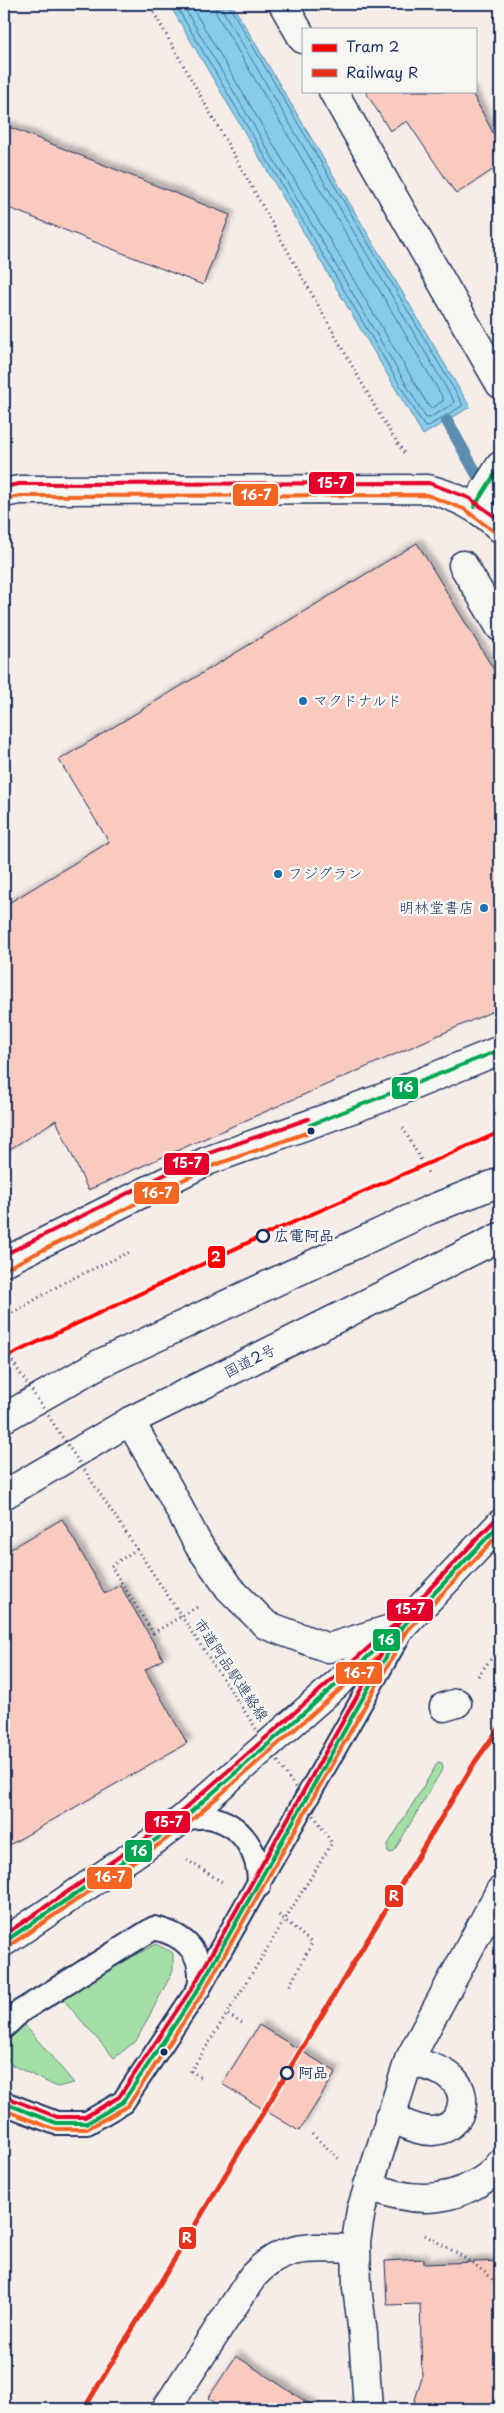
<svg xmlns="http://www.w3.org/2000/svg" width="504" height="2413" viewBox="0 0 504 2413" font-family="'Playpen Sans','Klee One',sans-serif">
  <defs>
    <filter id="shadow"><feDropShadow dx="4.5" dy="-4.5" stdDeviation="2.5" flood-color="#0004"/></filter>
  </defs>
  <rect width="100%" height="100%" fill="#f7ede8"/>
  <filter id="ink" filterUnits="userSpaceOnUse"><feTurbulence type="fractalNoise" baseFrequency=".02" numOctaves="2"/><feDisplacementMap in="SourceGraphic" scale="10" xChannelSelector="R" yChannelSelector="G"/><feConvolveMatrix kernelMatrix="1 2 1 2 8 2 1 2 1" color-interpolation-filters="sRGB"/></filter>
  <g filter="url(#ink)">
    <!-- green -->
    <g fill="#a4dfa5" stroke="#608782">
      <polygon points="438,1762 442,1763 443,1768 393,1853 388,1852 387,1846"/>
      <polygon points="156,1944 173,1953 173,1971 136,2041 114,2058 60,1996"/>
      <polygon points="23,2023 74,2083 57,2087 12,2065 4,2054 4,2042"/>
    </g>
    <!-- water -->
    <polygon fill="#87cce9" stroke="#5c8db1" points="169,4 232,4 470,407 423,435"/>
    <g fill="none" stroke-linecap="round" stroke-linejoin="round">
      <!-- shore -->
      <g stroke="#466e96" stroke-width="1">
        <polyline points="175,4 424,426 427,427 462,406 462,403 228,4"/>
        <polyline points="182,4 426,418 429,418 453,404 454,401 223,11 221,4"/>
        <polyline points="190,4 429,407 432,408 443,401 443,398 217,15 214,4"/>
      </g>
      <!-- stream -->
      <polyline stroke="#5c8db1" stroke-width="12" points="447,421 500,516"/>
    </g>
    <!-- building -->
    <g fill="#f9cabf" stroke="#1b2f5e" filter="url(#shadow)">
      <polygon points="365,91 471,91 500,146 500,165 456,194 407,121 390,131"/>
      <polygon points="4,125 230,215 203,285 4,206"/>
      <polygon points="417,543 500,680 500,1008 88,1190 56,1120 4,1153 4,906 109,842 59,760"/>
      <polygon points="62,1519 105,1594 120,1585 163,1659 145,1670 187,1743 4,1848 4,1553"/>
      <polygon points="259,2025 336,2072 299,2131 222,2084"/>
      <polygon points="424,2259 424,2264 500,2261 500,2409 412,2409 422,2378 420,2304 387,2305 385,2261"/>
      <polygon points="236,2356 317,2409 225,2409 208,2398"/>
    </g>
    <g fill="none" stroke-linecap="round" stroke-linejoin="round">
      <!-- lane casing -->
      <g stroke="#1b2f5e" stroke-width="26">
        <g id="lane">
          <path d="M184,1818C192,1818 201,1816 208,1817C242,1823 260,1853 259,1886"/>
          <path d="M4,2027L21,2011L154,1928C186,1935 205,1954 199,1988"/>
          <polyline points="4,2103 56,2123 87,2123 123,2102 199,1988 399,1635"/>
        </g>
      </g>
      <!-- street casing -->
      <g stroke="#1b2f5e" stroke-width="31">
        <g id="street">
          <polyline points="283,4 303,39"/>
          <polyline points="333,91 500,384"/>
          <polyline points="463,565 500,627"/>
          <polyline points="4,1262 207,1161 385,1097 500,1050"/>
          <polyline points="130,1421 170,1491 198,1544 229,1588 266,1625 328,1648 404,1625"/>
          <polyline points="444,1707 457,1703"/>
          <path d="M389,2118C402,2122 419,2132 433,2131C463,2129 473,2092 448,2075C438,2068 421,2065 409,2060"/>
          <path d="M368,2185C405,2201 441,2204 476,2184C485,2179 495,2172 500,2164"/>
          <path d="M166,2409L253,2276C284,2242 314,2248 356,2249"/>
          <polyline points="368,2409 363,2334 357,2288 356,2241 361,2210 409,2060 500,1891"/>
        </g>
      </g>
      <!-- secondary casing -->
      <g stroke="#1b2f5e" stroke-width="31">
        <g id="secondary">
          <path d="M4,493L19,490L428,489C456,496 479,507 500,528"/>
          <polyline points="474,507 500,466"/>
          <polyline points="4,1942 158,1838 184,1818 404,1625 500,1524"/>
        </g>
      </g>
      <!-- highway casing -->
      <g stroke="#1b2f5e" stroke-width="31">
        <g id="highway">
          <polyline points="4,1418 99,1364 429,1210 500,1182"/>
          <polyline points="4,1495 130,1421 500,1237"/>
        </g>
      </g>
      <!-- path -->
      <g stroke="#1b2f5e" stroke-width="3" stroke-dasharray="1 4" stroke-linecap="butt">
        <polyline points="149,4 382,419 404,453"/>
        <polyline points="403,1128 428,1173"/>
        <polyline points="4,1318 65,1282 132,1251"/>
        <polyline points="137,1549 111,1566 153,1633 199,1606"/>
        <polyline points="478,1676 500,1647"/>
        <polyline points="187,1860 222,1882"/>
        <polyline points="279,1915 312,1943 288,1989"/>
        <polyline points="200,2077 191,2071 227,2014"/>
        <polyline points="312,2134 339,2159"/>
        <path d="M425,2235C451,2250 480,2264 500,2287"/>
      </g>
      <!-- lane -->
      <use href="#lane" stroke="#f6f6f2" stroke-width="22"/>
      <!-- street -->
      <use href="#street" stroke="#f6f6f2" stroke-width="28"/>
      <!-- secondary -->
      <use href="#secondary" stroke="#f6f6f2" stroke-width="28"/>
      <!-- highway -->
      <use href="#highway" stroke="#f6f6f2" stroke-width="28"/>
      <!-- path-bridge -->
      <polyline stroke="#1b2f5e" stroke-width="3" stroke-dasharray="1 4" stroke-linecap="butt" points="4,1349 332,1843 227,2014 245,2025"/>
      <!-- bus-1 casing -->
      <g stroke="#f6f6f2" stroke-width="8">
        <g id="bus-1">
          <polyline points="474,507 500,466"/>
          <polyline points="310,1125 500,1050"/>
          <polyline points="4,1942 158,1838 184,1818 404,1625 500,1524"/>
          <polyline points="4,2103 56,2123 87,2123 123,2102 199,1988 404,1625"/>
        </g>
      </g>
      <!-- bus-2 casing -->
      <g stroke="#f6f6f2" stroke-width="8">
        <g id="bus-2">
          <polyline points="5,499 20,496 427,495 464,509 496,533"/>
          <polyline points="7,1268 209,1167 312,1131"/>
          <polyline points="7,1947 161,1843 188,1823 408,1630 500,1533"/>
          <polyline points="4,2110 54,2129 87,2129 128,2106 204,1991 409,1628"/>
        </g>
      </g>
      <!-- bus-3 casing -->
      <g stroke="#f6f6f2" stroke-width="8">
        <g id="bus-3">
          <polyline points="4,487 19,484 429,483 469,498 500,520"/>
          <polyline points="4,1255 204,1155 308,1119"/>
          <polyline points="4,1935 154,1833 180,1813 400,1620 495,1520"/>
          <polyline points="6,2097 57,2117 85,2117 119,2097 194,1985 399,1622"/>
        </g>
      </g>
      <!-- bus-1 -->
      <use href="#bus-1" stroke="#00a651" stroke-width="4"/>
      <!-- bus-2 -->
      <use href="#bus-2" stroke="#f26522" stroke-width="4"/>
      <!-- bus-3 -->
      <use href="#bus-3" stroke="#e4002b" stroke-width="4"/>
      <!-- rail-1 casing -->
      <g stroke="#f6f6f2" stroke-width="9">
        <polyline id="rail-1" points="84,2409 475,1762 500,1727"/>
      </g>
      <!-- rail-1 -->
      <use href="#rail-1" stroke="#e7311b" stroke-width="5"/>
      <!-- tram-1 casing -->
      <g stroke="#f6f6f2" stroke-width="8">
        <polyline id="tram-1" points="4,1358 264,1235 500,1132"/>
      </g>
      <!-- tram-1 -->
      <use href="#tram-1" stroke="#f00" stroke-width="4"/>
    </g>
  </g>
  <!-- markers -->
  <g fill="#1f6fb2" stroke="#f6f6f2" stroke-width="2">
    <circle cx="303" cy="701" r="5"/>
    <circle cx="278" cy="874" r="5"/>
    <circle cx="484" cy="908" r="5"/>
  </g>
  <g fill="#1b2f5e" stroke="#f6f6f2" stroke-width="2">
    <circle cx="311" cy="1131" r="4.5"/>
    <circle cx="164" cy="2052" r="4.5"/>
  </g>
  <g fill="#f6f6f2" stroke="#1b2f5e" stroke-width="2.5">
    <circle cx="263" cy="1236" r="6"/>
    <circle cx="287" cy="2073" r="6"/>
  </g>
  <g text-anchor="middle" stroke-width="5" stroke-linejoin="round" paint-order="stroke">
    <!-- poi labels -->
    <g font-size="15" fill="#1b2f5e" stroke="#f6f6f2" text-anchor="start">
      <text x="313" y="706">マクドナルド</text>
      <text x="288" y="879">フジグラン</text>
      <text x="474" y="913" text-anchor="end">明林堂書店</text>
    </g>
    <!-- stop labels -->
    <g font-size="15" font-weight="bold" fill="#1b2f5e" stroke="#f6f6f2" text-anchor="start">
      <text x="274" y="1241">広電阿品</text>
      <text x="298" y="2078">阿品</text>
    </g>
    <!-- street labels -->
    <g font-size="15" fill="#1b2f5e" stroke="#f6f6f2">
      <text transform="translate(250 1361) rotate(-27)" y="5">国道2号</text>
      <text transform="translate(231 1670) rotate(56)" y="5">市道阿品駅連絡線</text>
    </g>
  </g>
  <g stroke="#f6f6f2" stroke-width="2">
    <rect x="308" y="471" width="47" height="24" rx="5" fill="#e4002b"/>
    <rect x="232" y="483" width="47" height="24" rx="5" fill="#f26522"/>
    <rect x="391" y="1076" width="28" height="24" rx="5" fill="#00a651"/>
    <rect x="163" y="1152" width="47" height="24" rx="5" fill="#e4002b"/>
    <rect x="133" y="1181" width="47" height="24" rx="5" fill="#f26522"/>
    <rect x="207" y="1245" width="19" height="24" rx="5" fill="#f00"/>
    <rect x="386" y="1598" width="48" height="24" rx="5" fill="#e4002b"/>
    <rect x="372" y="1628" width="29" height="24" rx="5" fill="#00a651"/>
    <rect x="335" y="1661" width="48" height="24" rx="5" fill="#f26522"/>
    <rect x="144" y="1810" width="47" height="24" rx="5" fill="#e4002b"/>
    <rect x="124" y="1839" width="29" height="24" rx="5" fill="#00a651"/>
    <rect x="86" y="1866" width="47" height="24" rx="5" fill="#f26522"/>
    <rect x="384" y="1884" width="20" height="24" rx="5" fill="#e7311b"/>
    <rect x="178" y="2226" width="19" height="24" rx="5" fill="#e7311b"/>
  </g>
  <g font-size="14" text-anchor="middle" font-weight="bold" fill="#fff">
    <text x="332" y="488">15-7</text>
    <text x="256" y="500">16-7</text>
    <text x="405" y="1092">16</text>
    <text x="187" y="1168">15-7</text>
    <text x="157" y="1198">16-7</text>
    <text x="216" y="1262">2</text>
    <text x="410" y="1614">15-7</text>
    <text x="386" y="1645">16</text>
    <text x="359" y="1678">16-7</text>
    <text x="168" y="1827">15-7</text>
    <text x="139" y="1856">16</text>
    <text x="110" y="1882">16-7</text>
    <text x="394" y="1901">R</text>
    <text x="187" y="2243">R</text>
  </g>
  <!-- margin -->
  <rect width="504" height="2413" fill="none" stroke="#f6f6f2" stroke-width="20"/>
  <rect x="10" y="10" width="484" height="2393" fill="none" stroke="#1b2f5e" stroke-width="2" filter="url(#ink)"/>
  <!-- legend -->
  <rect x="302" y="28" width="175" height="65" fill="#f6f6f2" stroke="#9ea6b7"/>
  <rect x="312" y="44" width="25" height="8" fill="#ff0000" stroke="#9ea6b7"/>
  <text x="346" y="52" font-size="15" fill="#1b2f5e">Tram 2</text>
  <rect x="312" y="69" width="25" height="8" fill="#e7311b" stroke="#9ea6b7"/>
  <text x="346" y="78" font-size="15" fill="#1b2f5e">Railway R</text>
</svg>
